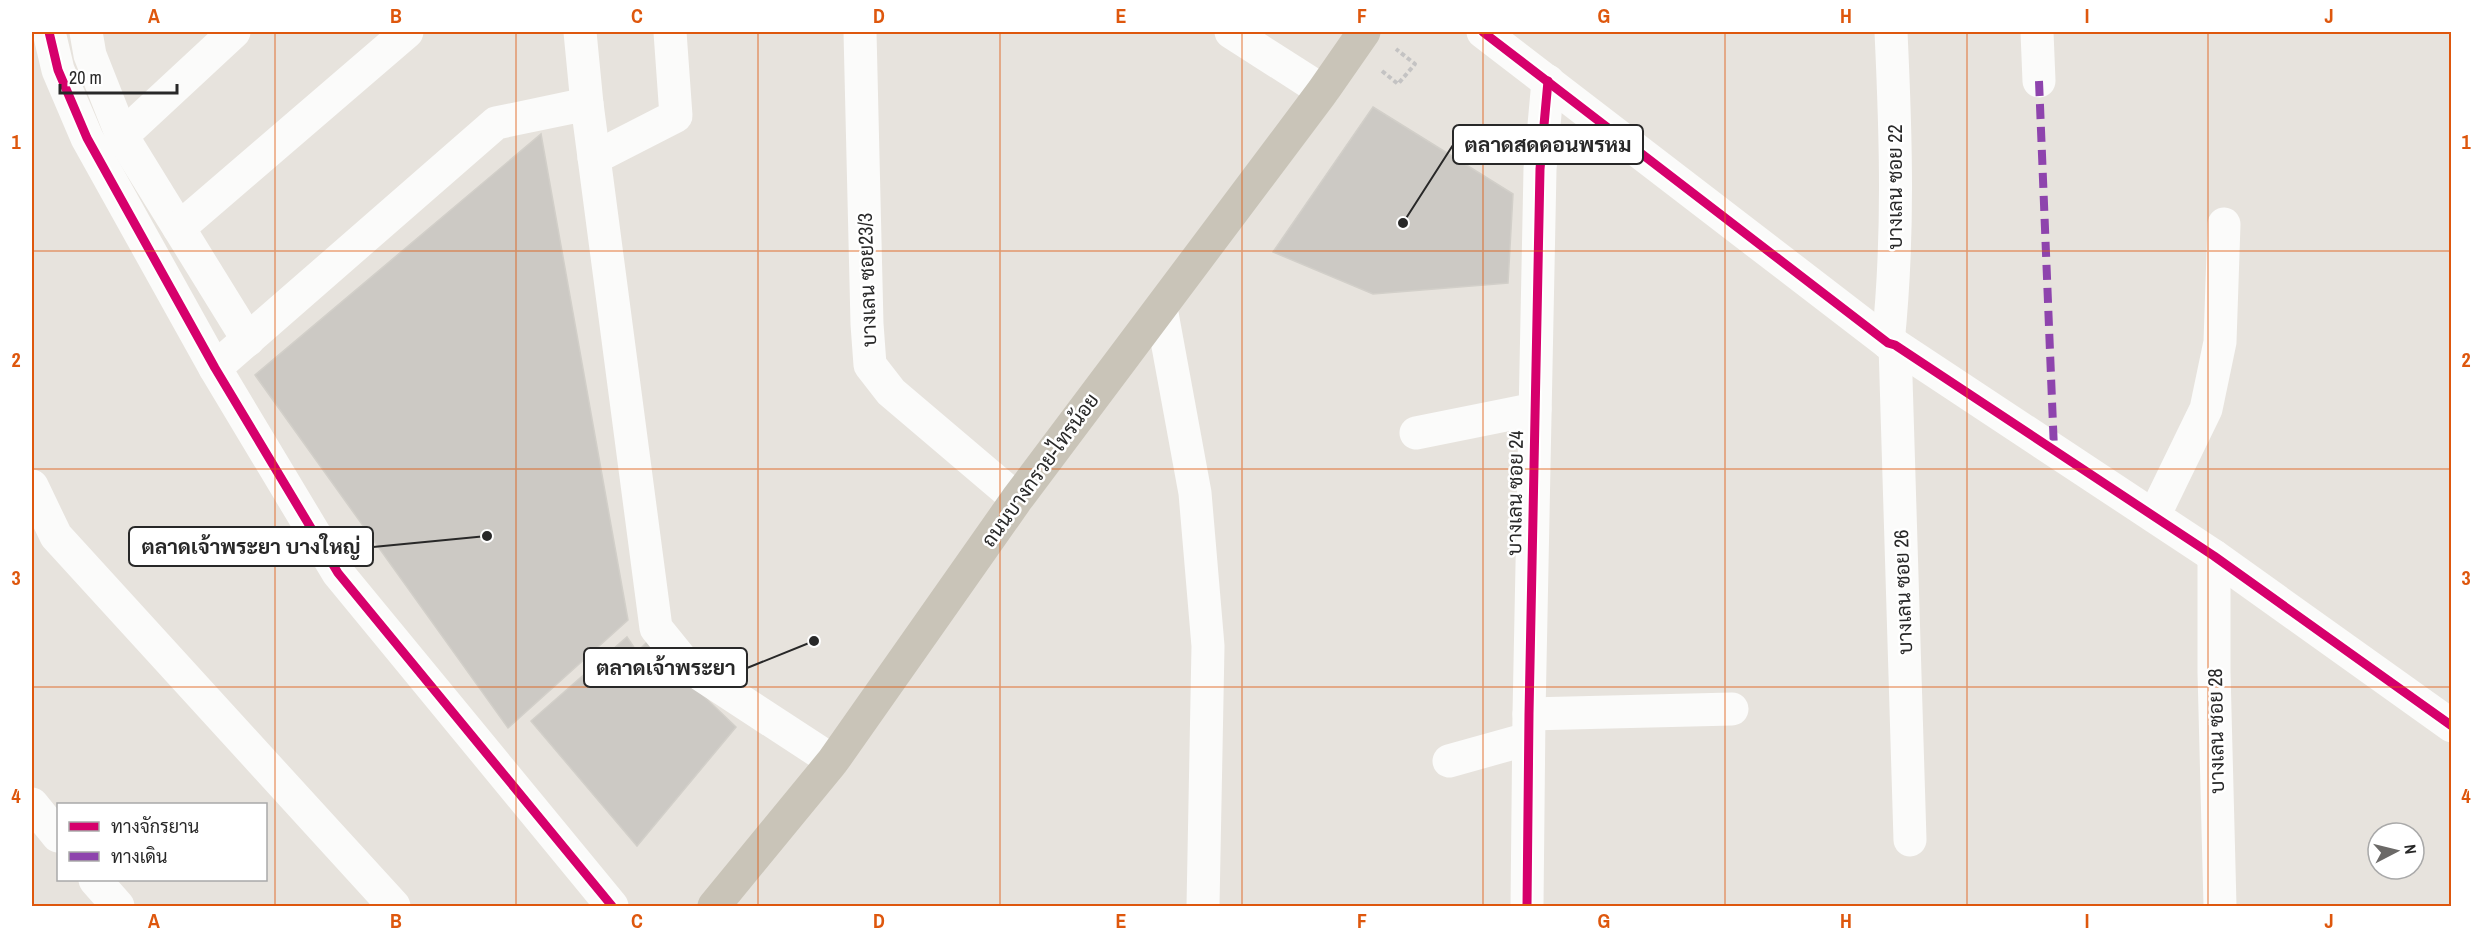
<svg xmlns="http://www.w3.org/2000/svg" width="2483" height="938" viewBox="0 0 2483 938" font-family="'Archivo Narrow',Sarabun,sans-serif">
  <rect width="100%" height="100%" fill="#e7e3dd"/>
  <!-- building -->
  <g fill="#ccc9c4" stroke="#d2cfc9" stroke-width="1.5">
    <polygon points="1373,107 1513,194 1508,283 1373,294 1273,252"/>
    <polygon points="541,134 628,620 508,728 255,375"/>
    <polygon points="627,637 637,652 647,642 736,727 637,846 531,721"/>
  </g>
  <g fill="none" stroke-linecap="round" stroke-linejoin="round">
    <!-- path -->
    <polyline stroke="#c4c3c3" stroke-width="4" stroke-dasharray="4.5 3" stroke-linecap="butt" points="1382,71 1398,84 1415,64 1396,49"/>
    <!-- minor -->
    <g stroke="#fbfbfa" stroke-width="33">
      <polyline points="49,32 58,70 87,138 215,368 338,573 612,906"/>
      <polyline points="86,32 90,55 122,136 248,340"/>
      <polyline points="580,32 587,104"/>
      <polyline points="860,32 867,324 870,365 891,392 1017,499"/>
      <polyline points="1231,32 1323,91"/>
      <polyline points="1483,32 1888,343 1895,345 2214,556 2452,726"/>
      <polyline points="2037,32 2039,81"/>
      <polyline points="122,136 234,32"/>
      <polyline points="594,158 676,116 670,32"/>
      <polyline points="179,228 407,32"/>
      <polyline points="1161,308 1195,493 1208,646 1203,906"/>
      <path d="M1888,343C1899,237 1896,138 1891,32"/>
      <polyline points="1895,345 1910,840"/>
      <polyline points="215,368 496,123 587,104 656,628 686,665 833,761"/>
      <polyline points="1416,433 1535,409"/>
      <polyline points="32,486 56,536 394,906"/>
      <polyline points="2154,516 2206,409 2220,342 2224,224"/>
      <polyline points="2214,556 2214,672 2220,906"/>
      <polyline points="1529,714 1732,709"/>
      <polyline points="1449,761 1528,739"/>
      <polyline points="32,804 58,836"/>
      <polyline points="95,880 118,906"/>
      <polyline points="1527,906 1529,714 1540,169 1548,81"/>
    </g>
    <!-- major -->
    <polyline stroke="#c9c4b8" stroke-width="33" points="714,906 833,761 1017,499 1323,91 1364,32"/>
    <!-- quiet -->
    <polyline stroke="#8e44ad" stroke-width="8" stroke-dasharray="15 8" stroke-linecap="butt" points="2039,81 2054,450"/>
    <!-- cycleway casing -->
    <g stroke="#fff" stroke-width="13">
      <g id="cycleway">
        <polyline points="49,32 58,70 87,138 215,368 338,573 612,906"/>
        <polyline points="1483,32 1888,343 1895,345 2214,556 2452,726"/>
        <polyline points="1527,906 1529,714 1540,169 1548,81"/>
      </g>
    </g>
    <!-- cycleway -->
    <use href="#cycleway" stroke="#d6006c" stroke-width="9"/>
  </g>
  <!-- grid -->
  <path fill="none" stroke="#de570d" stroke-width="1.5" stroke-opacity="0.55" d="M275,32V906M516,32V906M758,32V906M1000,32V906M1242,32V906M1483,32V906M1725,32V906M1967,32V906M2208,32V906M32,251H2452M32,469H2452M32,687H2452"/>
  <g text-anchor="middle" stroke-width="5" stroke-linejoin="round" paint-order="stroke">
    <!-- street labels -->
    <g font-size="20" fill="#282828" stroke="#fff">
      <text transform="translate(1895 187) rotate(-90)" y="7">บางเลน ซอย 22</text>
      <text transform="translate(867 280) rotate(-92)" y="7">บางเลน ซอย23/3</text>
      <text transform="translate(1040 470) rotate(-54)" y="7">ถนนบางกรวย-ไทรน้อย</text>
      <text transform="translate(1515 493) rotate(-89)" y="7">บางเลน ซอย 24</text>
      <text transform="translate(1903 592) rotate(-92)" y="7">บางเลน ซอย 26</text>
      <text transform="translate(2216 731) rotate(-91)" y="7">บางเลน ซอย 28</text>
    </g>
  </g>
  <!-- callouts -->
  <path fill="none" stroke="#282828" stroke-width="2" d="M1403 223L1453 145M487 536L373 547M814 641L747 668"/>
  <g fill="#282828" stroke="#fff" stroke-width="2">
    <circle cx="1403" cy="223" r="6"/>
    <circle cx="487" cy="536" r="6"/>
    <circle cx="814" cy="641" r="6"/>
  </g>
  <g fill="#fff" stroke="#282828" stroke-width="2">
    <rect x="1453" y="125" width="190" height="39" rx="6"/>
    <rect x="129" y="527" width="244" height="39" rx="6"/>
    <rect x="584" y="648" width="163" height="39" rx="6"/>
  </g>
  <g font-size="21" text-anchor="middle" font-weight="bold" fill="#282828">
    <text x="1548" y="152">ตลาดสดดอนพรหม</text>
    <text x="251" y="554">ตลาดเจ้าพระยา บางใหญ่</text>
    <text x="666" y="675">ตลาดเจ้าพระยา</text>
  </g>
  <!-- border -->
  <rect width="2483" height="938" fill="none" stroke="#ffffff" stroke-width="66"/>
  <!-- legend -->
  <rect x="57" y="803" width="210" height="78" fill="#ffffff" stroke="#a9a9a9" stroke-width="1.5"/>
  <rect x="69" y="822" width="30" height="9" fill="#d6006c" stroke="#a9a9a9" stroke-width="1.5"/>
  <text x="111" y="833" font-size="18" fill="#282828">ทางจักรยาน</text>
  <rect x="69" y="852" width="30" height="9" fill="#8e44ad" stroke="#a9a9a9" stroke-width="1.5"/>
  <text x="111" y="863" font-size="18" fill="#282828">ทางเดิน</text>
  <!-- north arrow -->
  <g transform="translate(2396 851) rotate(83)"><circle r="28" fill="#ffffff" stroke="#a9a9a9" stroke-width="1.5"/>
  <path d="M0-4.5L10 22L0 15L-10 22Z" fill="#6b6967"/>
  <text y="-9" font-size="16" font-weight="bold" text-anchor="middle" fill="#282828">N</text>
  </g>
  <!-- scale -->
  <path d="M60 84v9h117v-9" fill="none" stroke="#282828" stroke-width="3"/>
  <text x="69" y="84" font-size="18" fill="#282828" stroke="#ffffff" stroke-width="4.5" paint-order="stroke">20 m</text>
  <rect x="33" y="33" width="2417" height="872" fill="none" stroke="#de570d" stroke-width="2"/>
  <g font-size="20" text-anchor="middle" font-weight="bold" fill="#de570d">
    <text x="154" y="23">A</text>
    <text x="396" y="23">B</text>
    <text x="637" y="23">C</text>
    <text x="879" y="23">D</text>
    <text x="1121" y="23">E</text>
    <text x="1362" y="23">F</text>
    <text x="1604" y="23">G</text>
    <text x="1846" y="23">H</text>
    <text x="2087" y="23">I</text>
    <text x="2329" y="23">J</text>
    <text x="16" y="149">1</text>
    <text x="2466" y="149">1</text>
    <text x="16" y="367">2</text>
    <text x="2466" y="367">2</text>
    <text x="16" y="585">3</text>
    <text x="2466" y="585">3</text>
    <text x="16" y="803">4</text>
    <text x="2466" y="803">4</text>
    <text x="154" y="928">A</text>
    <text x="396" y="928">B</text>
    <text x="637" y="928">C</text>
    <text x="879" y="928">D</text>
    <text x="1121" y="928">E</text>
    <text x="1362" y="928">F</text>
    <text x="1604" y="928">G</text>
    <text x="1846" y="928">H</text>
    <text x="2087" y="928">I</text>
    <text x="2329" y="928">J</text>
  </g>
</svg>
